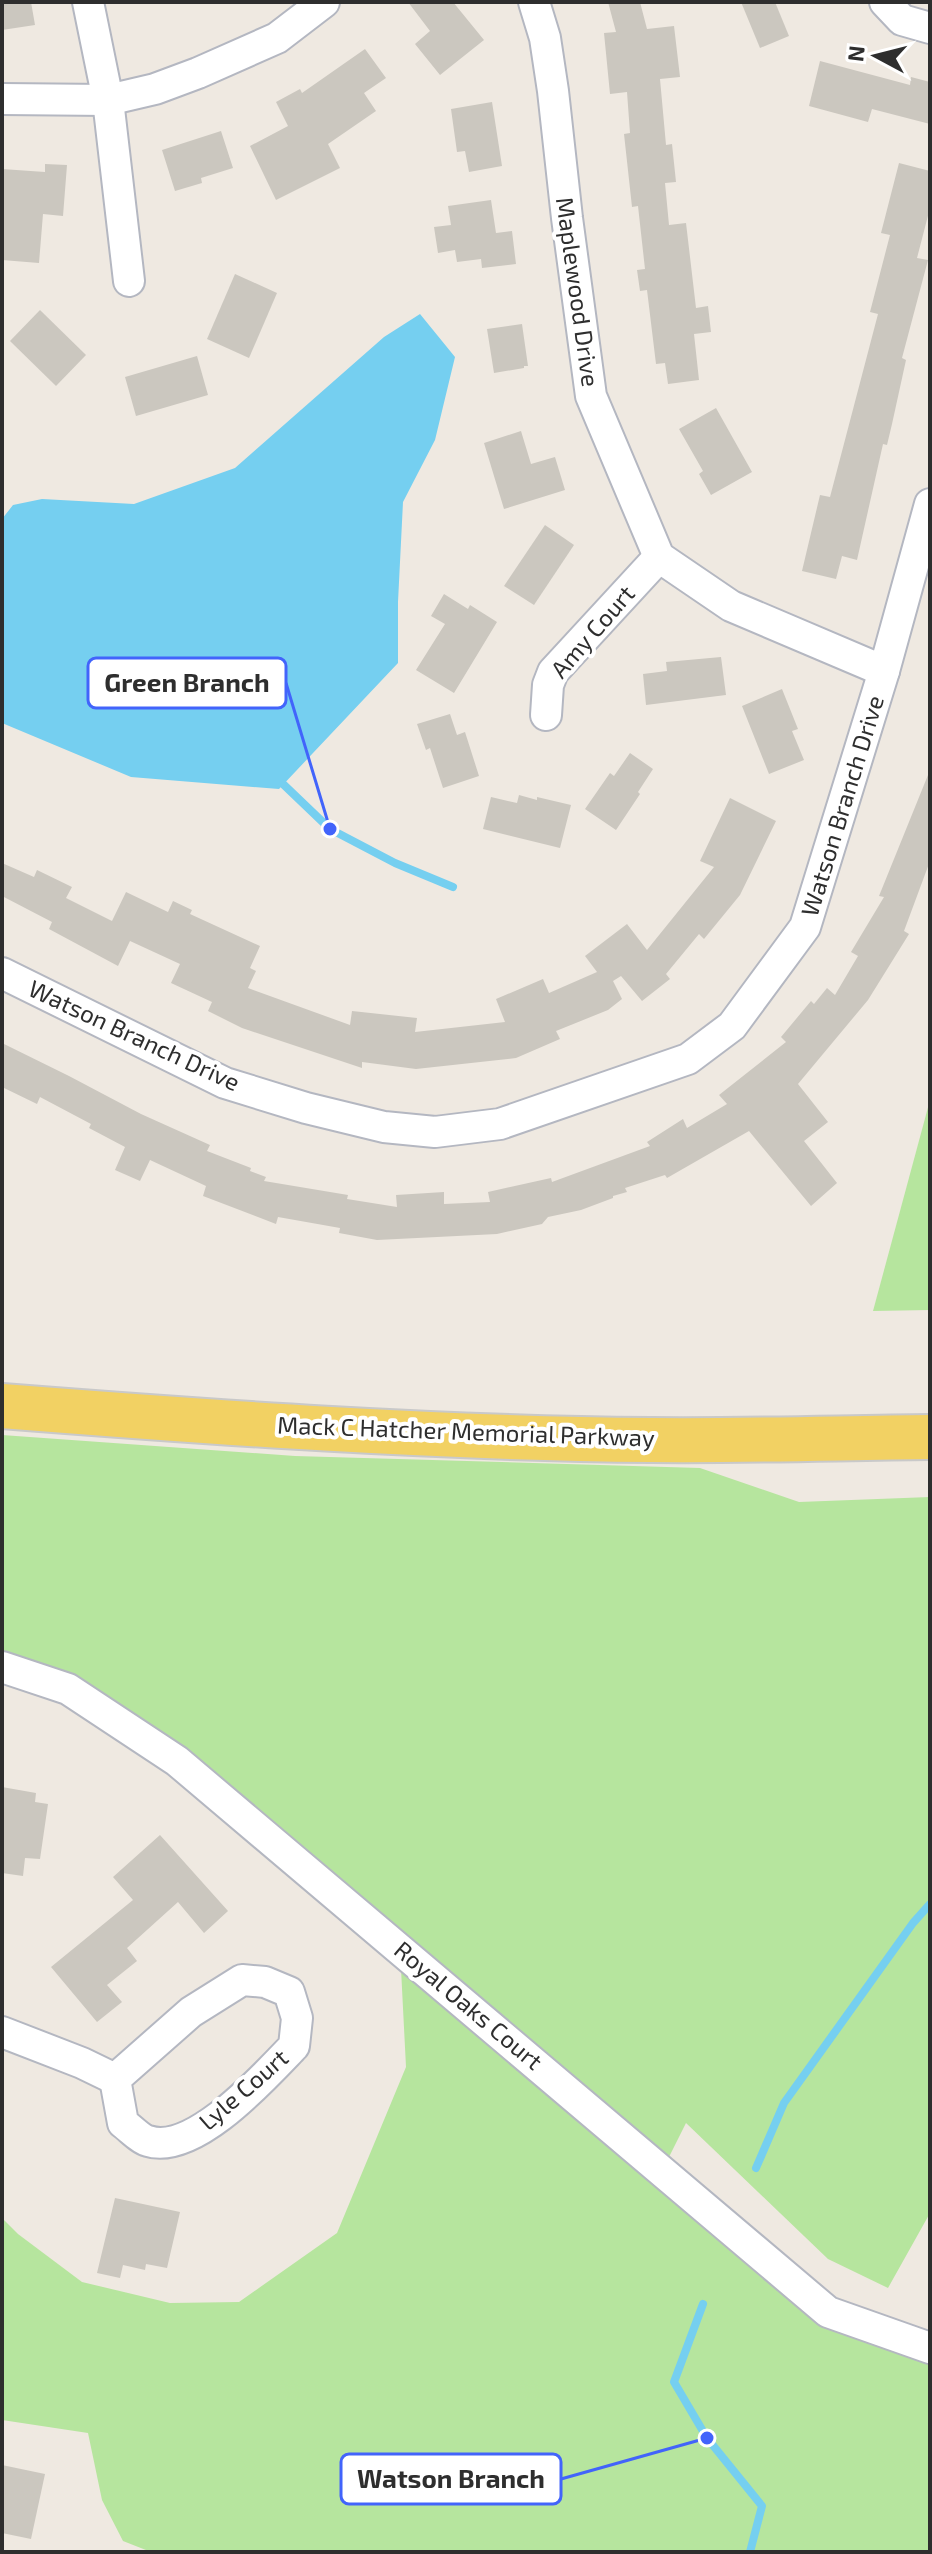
<svg xmlns="http://www.w3.org/2000/svg" width="932" height="2554" viewBox="0 0 932 2554" font-family="'Exo 2',sans-serif">
  <rect width="100%" height="100%" fill="#efe9e1"/>
  <!-- green -->
  <g fill="#b6e59e">
    <polygon points="930,1100 930,1310 873,1311"/>
    <polygon points="2,1435 295,1456 700,1468 799,1502 930,1497 930,2213 888,2288 828,2259 686,2123 662,2171 828,2312 930,2348 930,2552 151,2552 123,2541 102,2500 88,2433 2,2420 2,2218 18,2234 82,2282 170,2303 239,2302 337,2233 406,2067 400,1949 177,1761 2,1667"/>
  </g>
  <!-- water -->
  <polygon fill="#75cff0" points="420,314 455,357 435,440 403,502 398,602 398,663 279,789 131,777 2,723 2,519 13,505 42,499 134,504 235,468 384,337"/>
  <g fill="none" stroke-linecap="round" stroke-linejoin="round">
    <!-- stream -->
    <g stroke="#75cff0" stroke-width="8">
      <polyline points="283,784 330,829 395,863 453,887"/>
      <polyline points="756,2168 784,2103 913,1923 930,1904"/>
      <polyline points="703,2304 674,2382 707,2438 762,2506 750,2552"/>
    </g>
  </g>
  <!-- building -->
  <g fill="#cbc7bf">
    <polygon points="2,2 31,2 35,25 2,30"/>
    <polygon points="408,2 453,2 484,40 440,75 415,44 430,31"/>
    <polygon points="608,2 640,2 647,29 674,26 680,77 660,79 666,145 672,144 676,182 665,183 669,225 686,223 696,308 708,306 711,332 694,334 699,380 668,384 665,363 656,364 647,290 640,291 637,270 645,269 638,206 632,207 624,134 630,133 627,92 610,94 604,33 616,32"/>
    <polygon points="741,2 775,2 789,36 760,48"/>
    <polygon points="365,49 386,78 364,93 376,111 328,144 340,168 276,200 250,146 288,126 276,102 300,89 302,93"/>
    <polygon points="820,61 910,85 911,77 930,82 930,124 872,109 868,122 809,106"/>
    <polygon points="492,102 502,166 469,172 465,151 457,152 451,109"/>
    <polygon points="221,131 233,168 201,178 202,183 175,191 162,150"/>
    <polygon points="899,163 930,171 930,208 917,258 928,260 902,358 906,360 892,424 887,445 883,444 857,560 842,556 836,579 802,571 820,495 830,497 878,314 870,312 890,235 881,233"/>
    <polygon points="45,164 67,165 63,216 43,214 39,263 2,260 2,169 45,172"/>
    <polygon points="491,200 496,233 512,231 516,264 482,268 481,259 457,262 455,250 438,253 434,227 451,225 448,206"/>
    <polygon points="235,274 277,293 249,358 207,339"/>
    <polygon points="40,310 86,355 56,386 10,341"/>
    <polygon points="522,324 528,366 524,366 524,368 494,373 487,329"/>
    <polygon points="197,356 208,395 136,416 125,377"/>
    <polygon points="716,408 752,472 711,495 699,474 703,471 679,429"/>
    <polygon points="521,431 531,464 555,457 565,490 504,509 484,443"/>
    <polygon points="545,525 574,545 534,605 504,586"/>
    <polygon points="444,594 468,609 470,605 497,622 454,693 416,670 445,624 431,616"/>
    <polygon points="721,657 726,695 646,705 643,674 667,671 666,662"/>
    <polygon points="782,689 798,729 792,731 804,760 769,774 742,706"/>
    <polygon points="450,714 457,735 465,732 479,776 443,788 430,748 426,750 417,724"/>
    <polygon points="630,753 653,769 638,792 640,794 616,830 585,809 610,773 614,776"/>
    <polygon points="928,775 930,775 930,861 904,931 909,934 868,1000 798,1084 828,1122 804,1141 837,1183 811,1206 749,1131 667,1178 665,1175 625,1188 627,1192 613,1196 613,1198 581,1210 548,1217 542,1224 497,1234 377,1240 339,1233 340,1228 278,1217 276,1224 203,1196 206,1186 150,1160 140,1181 115,1170 125,1147 89,1128 91,1124 40,1097 37,1104 2,1087 2,1043 69,1076 141,1114 210,1145 207,1151 251,1168 250,1171 266,1177 264,1181 348,1195 347,1199 397,1207 396,1195 444,1192 444,1204 490,1202 488,1192 551,1178 552,1182 650,1146 647,1142 683,1119 687,1128 727,1104 719,1095 786,1042 781,1037 811,1001 814,1004 827,988 835,995 858,956 851,952 884,897 879,896"/>
    <polygon points="519,795 537,800 537,797 571,805 560,848 483,829 491,797 517,803"/>
    <polygon points="730,798 776,821 740,895 704,939 699,934 666,974 670,979 642,1001 621,976 613,981 622,999 608,1010 556,1031 560,1039 516,1058 416,1069 362,1062 362,1068 242,1028 208,1011 212,1002 171,983 180,964 130,941 118,966 49,929 52,922 2,896 2,863 34,877 37,870 72,887 66,898 112,921 126,892 168,912 173,901 192,910 190,914 260,946 250,968 256,971 248,988 350,1025 352,1011 417,1018 415,1032 505,1022 496,999 543,979 549,993 597,972 585,956 627,924 647,950 714,867 700,861"/>
    <polygon points="2,1787 36,1793 35,1802 48,1804 40,1859 25,1858 23,1876 2,1873"/>
    <polygon points="160,1835 228,1911 204,1933 178,1902 127,1948 137,1961 107,1985 122,2002 97,2022 51,1967 133,1900 113,1877"/>
    <polygon points="115,2198 180,2212 167,2268 146,2264 145,2270 123,2265 120,2278 97,2273"/>
    <polygon points="2,2465 45,2474 31,2539 2,2533"/>
  </g>
  <g fill="none" stroke-linecap="round" stroke-linejoin="round">
    <!-- street casing -->
    <g stroke="#b4b7c1" stroke-width="34">
      <g id="street">
        <polyline points="88,2 108,100 129,281"/>
        <polyline points="534,2 545,38 553,91 567,218 591,396 659,557 731,606 884,671"/>
        <polyline points="885,2 902,20 930,28"/>
        <polyline points="2,99 108,100 155,89 198,73 277,38 324,2"/>
        <polyline points="546,715 548,685 553,672 659,557"/>
        <polyline points="2,973 225,1083 306,1108 384,1127 435,1132 500,1124 688,1059 732,1026 805,927 884,671 930,504"/>
        <polyline points="2,1667 68,1689 177,1761 828,2312 930,2348"/>
        <path d="M242,1980L265,1982L289,1992L297,2018L294,2046C265,2076 194,2156 148,2141C140,2139 130,2128 123,2123L115,2079L191,2012Z"/>
        <polyline points="2,2032 82,2063 115,2079"/>
      </g>
    </g>
    <!-- primary casing -->
    <g stroke="#c9c9c9" stroke-width="48">
      <path id="primary" d="M2,1406C218,1423 434,1438 651,1440C744,1441 837,1438 930,1437"/>
    </g>
    <!-- street -->
    <use href="#street" stroke="#fff" stroke-width="30"/>
    <!-- primary -->
    <use href="#primary" stroke="#f2d163" stroke-width="44"/>
  </g>
  <g text-anchor="middle" stroke-width="8" stroke-linejoin="round" paint-order="stroke">
    <!-- street labels -->
    <g font-size="24" fill="#2e2e2e" stroke="#fff">
      <text transform="translate(577 292) rotate(82)" y="8">Maplewood Drive</text>
      <text transform="translate(593 632) rotate(-49)" y="8">Amy Court</text>
      <text transform="translate(843 806) rotate(-73)" y="8">Watson Branch Drive</text>
      <text transform="translate(134 1036) rotate(25)" y="8">Watson Branch Drive</text>
      <text transform="translate(466 1432) rotate(2)" y="8">Mack C Hatcher Memorial Parkway</text>
      <text transform="translate(468 2006) rotate(40)" y="8">Royal Oaks Court</text>
      <text transform="translate(244 2090) rotate(-41)" y="8">Lyle Court</text>
    </g>
  </g>
  <!-- callouts -->
  <path fill="none" stroke="#4264fb" stroke-width="3" d="M330 829L286 683M707 2438L561 2479"/>
  <g fill="#4264fb" stroke="#fff" stroke-width="3">
    <circle cx="330" cy="829" r="8"/>
    <circle cx="707" cy="2438" r="8"/>
  </g>
  <g fill="#fff" stroke="#4264fb" stroke-width="3">
    <rect x="88" y="658" width="198" height="50" rx="8"/>
    <rect x="341" y="2454" width="220" height="50" rx="8"/>
  </g>
  <g font-size="26" text-anchor="middle" font-weight="bold" fill="#2e2e2e">
    <text x="187" y="692">Green Branch</text>
    <text x="451" y="2488">Watson Branch</text>
  </g>
  <!-- border -->
  <rect width="932" height="2554" fill="none" stroke="#2e2e2e" stroke-width="8"/>
  <!-- north arrow -->
  <g transform="translate(876 56) rotate(277)" stroke="#ffffff" stroke-width="6" paint-order="stroke">
  <path d="M0-6L14 30L0 20L-14 30Z" fill="#2e2e2e"/>
  <text y="-12" font-size="22" font-weight="bold" text-anchor="middle" fill="#2e2e2e">N</text>
  </g>
</svg>
